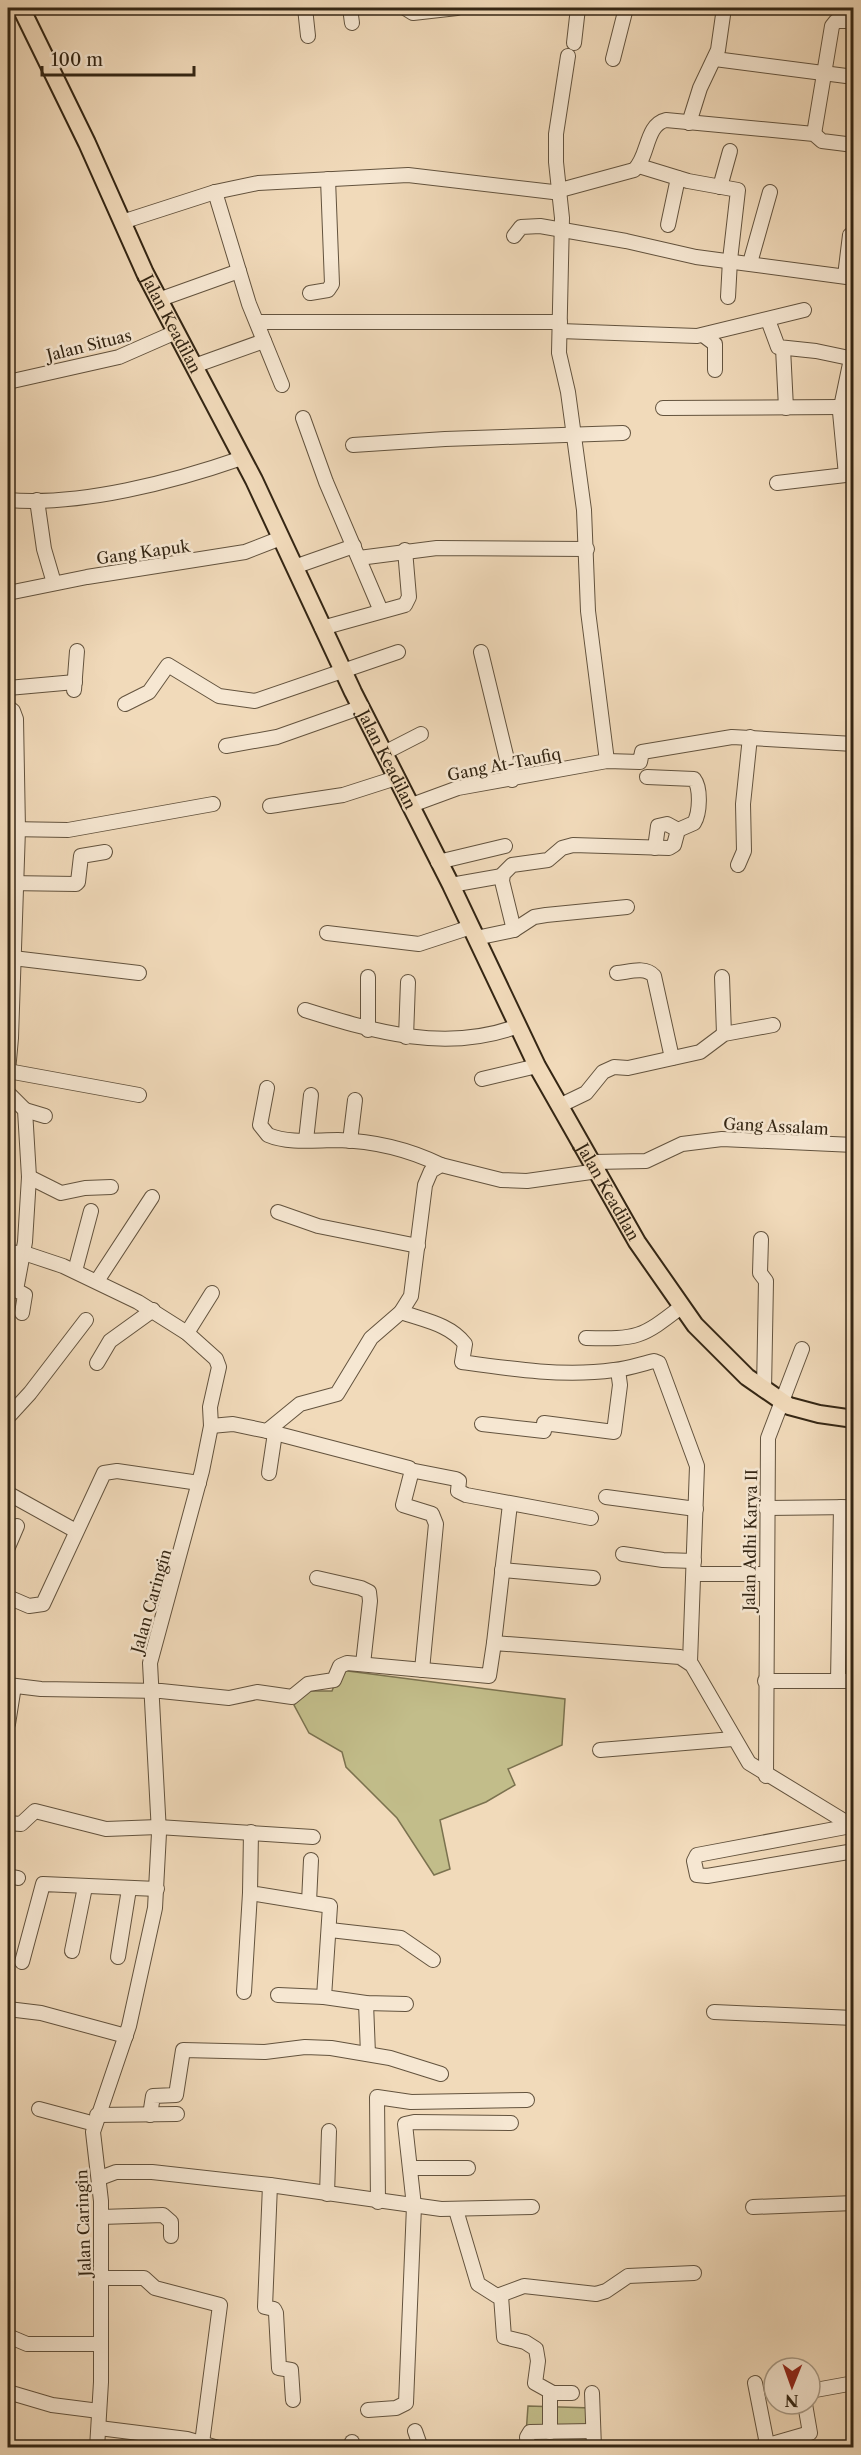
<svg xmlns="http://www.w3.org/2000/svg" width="861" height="2455" font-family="'Libre Caslon Text',serif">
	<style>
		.green { fill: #c2bd8a; stroke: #7b724f; stroke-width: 1.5 }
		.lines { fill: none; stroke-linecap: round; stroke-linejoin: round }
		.minor-casing { stroke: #63533e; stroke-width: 16 }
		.major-casing { stroke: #342614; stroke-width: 20 }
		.minor { stroke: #f6e7d2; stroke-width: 14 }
		.major { stroke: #f1daba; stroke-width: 16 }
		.labels { text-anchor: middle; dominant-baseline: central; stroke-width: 5; stroke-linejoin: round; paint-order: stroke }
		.street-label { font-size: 16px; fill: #342614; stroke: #f6e7d2 }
	</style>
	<rect width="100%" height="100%" fill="#f1daba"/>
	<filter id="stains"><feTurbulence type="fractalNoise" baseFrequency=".00333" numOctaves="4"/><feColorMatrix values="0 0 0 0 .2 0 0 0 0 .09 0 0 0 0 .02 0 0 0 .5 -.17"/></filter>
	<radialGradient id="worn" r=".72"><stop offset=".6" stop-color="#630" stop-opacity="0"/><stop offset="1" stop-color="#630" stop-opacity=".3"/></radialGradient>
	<g class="green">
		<polygon points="340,1670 565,1699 562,1745 508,1769 515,1785 486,1802 440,1820 450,1869 434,1875 397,1818 346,1767 342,1752 309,1733 294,1705 307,1691 332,1691"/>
		<polygon points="528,2406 592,2408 586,2447 525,2448"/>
	</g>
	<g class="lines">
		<defs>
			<g id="minor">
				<polyline points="305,8 308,36"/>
				<polyline points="350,8 352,23"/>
				<polyline points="405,8 413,13 457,8"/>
				<polyline points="574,43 578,8"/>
				<polyline points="568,56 556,134 556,162 562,218 559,353 568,392 584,510 588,611 607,761"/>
				<polyline points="613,59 626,8"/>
				<polyline points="715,59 854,77"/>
				<polyline points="689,123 700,88 718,50 724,8"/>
				<polyline points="814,134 832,26 836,21 854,21"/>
				<polyline points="639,166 688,181 738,190 730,260 728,297"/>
				<polyline points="720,187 730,151"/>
				<polyline points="215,192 249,304 282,385"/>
				<path d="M122,222l93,-30 43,-9 150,-8 145,17 81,-22c15,-13 11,-45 32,-50l148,14 8,7 32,4"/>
				<polyline points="668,225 678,178"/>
				<polyline points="514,236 521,227 540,226 626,241 696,257 854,278"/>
				<polyline points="750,263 770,192"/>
				<polyline points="845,276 850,235"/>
				<polyline points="310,293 328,290 332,284 328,179"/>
				<polyline points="158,300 239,271"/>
				<polyline points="768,320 778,347 816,351 854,359"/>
				<polyline points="257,322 560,322"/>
				<polyline points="560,331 697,336 804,310"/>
				<polyline points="703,335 715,344 715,370"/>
				<polyline points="783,348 786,408"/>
				<polyline points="194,366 264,341"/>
				<polyline points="8,382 119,357 176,332"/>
				<polyline points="663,408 840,407"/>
				<polyline points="303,418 326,482 381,611"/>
				<polyline points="353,445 445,439 623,433"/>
				<polyline points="846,475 840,412 851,359"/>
				<polyline points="777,483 854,474"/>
				<path d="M8,500c73,6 165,-18 234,-42"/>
				<polyline points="37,500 44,549 54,583"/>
				<polyline points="359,558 437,548 587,549"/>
				<polyline points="294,567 354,546"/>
				<polyline points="8,593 87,577 245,552 281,538"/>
				<polyline points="322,628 405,605 409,597 405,550"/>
				<polyline points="481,652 512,780"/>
				<polyline points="8,688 75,682"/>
				<polyline points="74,690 77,651"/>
				<polyline points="125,704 149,692 168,665 219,696 255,701 398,652"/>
				<polyline points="8,707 13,711 16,719 18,829 11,1038 8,1071"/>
				<polyline points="226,746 277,737 362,707"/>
				<polyline points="384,753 421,734"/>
				<polyline points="270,806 343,795 396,778"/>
				<polyline points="409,806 458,788 607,761 640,762 642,752 732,737 854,744"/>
				<polyline points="8,829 68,830 213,804"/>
				<polyline points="655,848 658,826 667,824 678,830"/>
				<polyline points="438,862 505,846"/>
				<polyline points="738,865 744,851 743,804 750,737"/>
				<polyline points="8,883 76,884 78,882 81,856 105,852"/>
				<polyline points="451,885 502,876"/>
				<path d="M514,930l-12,-49 1,-7 9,-9 36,-5 14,-12 11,-3 96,3 5,-3 4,-15 16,-7c6,-10 7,-35 0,-44l-47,-2"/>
				<polyline points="327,933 419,944 471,927"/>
				<polyline points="476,938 514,930 534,917 546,915 627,907"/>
				<polyline points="13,958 139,973"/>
				<path d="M617,973c12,-1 28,-7 37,3l18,82"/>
				<polyline points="722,977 724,1034"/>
				<path d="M305,1010c70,22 141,43 213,16"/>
				<polyline points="368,1030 368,977"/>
				<polyline points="406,1037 408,982"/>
				<polyline points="8,1071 139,1095"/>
				<polyline points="482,1079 537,1066"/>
				<path d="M267,1088l-7,37 8,10c21,9 47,5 70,5 36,1 70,9 103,25"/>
				<polyline points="8,1093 25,1110 29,1177 25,1242 16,1290 25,1295 22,1313"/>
				<polyline points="561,1105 586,1093 603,1072 614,1067 628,1068 700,1052 724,1034 773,1025"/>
				<polyline points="25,1110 45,1116"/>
				<polyline points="306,1140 311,1095"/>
				<polyline points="350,1141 355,1100"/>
				<polyline points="593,1162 646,1161 682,1144 722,1139 854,1145"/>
				<polyline points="29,1177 61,1193 85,1188 111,1187"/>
				<polyline points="278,1212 318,1226 418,1246"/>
				<polyline points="761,1239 760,1273 766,1281 764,1390"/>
				<polyline points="8,1252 27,1254 63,1266 138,1302 187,1333 216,1359 219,1367 210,1407 211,1426 202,1471 150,1663 159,1833 155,1908 129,2026 93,2132 101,2201 101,2382 97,2448"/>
				<polyline points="75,1271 91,1211"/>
				<polyline points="97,1281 152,1197"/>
				<path d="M401,1312c22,8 49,12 64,32l-3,18c49,7 102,15 152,8 14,-1 27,-6 40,-9l5,2 38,103 -7,196"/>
				<polyline points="187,1333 212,1293"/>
				<path d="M586,1338c52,1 55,0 95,-31"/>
				<polyline points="97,1363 110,1341 153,1310"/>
				<polyline points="8,1417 30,1393 86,1320"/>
				<polyline points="482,1424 544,1431 544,1423 614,1432 620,1385 618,1370"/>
				<polyline points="211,1426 233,1424 267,1431 300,1404 337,1394 371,1338 401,1312 411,1296 425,1185 431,1171 441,1165 501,1180 527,1181 598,1171"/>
				<polyline points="267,1431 409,1468 411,1474 403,1505 432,1514 436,1524 422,1670"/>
				<polyline points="410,1470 456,1479 459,1481 458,1491 466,1495 591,1518"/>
				<polyline points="269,1473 275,1433"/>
				<polyline points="11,1495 76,1531"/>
				<polyline points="606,1497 696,1509"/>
				<polyline points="766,1508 854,1507"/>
				<polyline points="8,1547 17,1526"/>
				<polyline points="623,1554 663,1560 694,1561"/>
				<polyline points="502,1570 593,1578"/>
				<polyline points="694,1574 766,1574"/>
				<polyline points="317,1578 361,1588 369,1592 370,1601 363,1664"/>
				<polyline points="8,1597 29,1606 43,1604 104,1473 117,1471 199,1483"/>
				<polyline points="494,1643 510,1504"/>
				<polyline points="765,1681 854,1681"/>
				<polyline points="838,1681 841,1507"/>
				<polyline points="8,1685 41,1689 161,1691 229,1698 257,1692 292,1697 308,1684 334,1680 340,1666 347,1663 489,1676 494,1643 680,1657 692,1665 749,1763 854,1827"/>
				<polyline points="8,1724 14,1686"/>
				<polyline points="600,1750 733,1739"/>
				<polyline points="766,1776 768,1438 802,1349"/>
				<polyline points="8,1823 21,1824 35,1811 106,1829 158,1827 313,1837"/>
				<polyline points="851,1826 697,1855 694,1861 697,1875 707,1876 854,1851"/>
				<polyline points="251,1832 250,1893 330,1906 324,1997 366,2003 406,2004"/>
				<polyline points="8,1876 18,1878"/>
				<polyline points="309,1902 311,1860"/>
				<polyline points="330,1930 401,1938 433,1960"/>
				<polyline points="72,1951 85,1887"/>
				<polyline points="118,1957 129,1889"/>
				<polyline points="22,1962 43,1884 157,1889"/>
				<polyline points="244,1992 250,1893"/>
				<polyline points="278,1995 324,1997"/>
				<polyline points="366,2003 368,2054"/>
				<polyline points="8,2009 41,2013 126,2036"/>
				<polyline points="714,2012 854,2018"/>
				<polyline points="39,2109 95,2124"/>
				<polyline points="97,2115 177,2114"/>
				<polyline points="150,2115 153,2096 176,2095 183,2050 265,2052 305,2047 331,2048 390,2058 441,2074"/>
				<polyline points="410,2168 468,2168"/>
				<polyline points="100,2178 116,2172 152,2172 270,2185 441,2209 532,2207"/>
				<polyline points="270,2185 265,2307 274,2309 276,2313 279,2368 291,2370 293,2400"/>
				<polyline points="327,2194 329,2131"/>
				<polyline points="378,2202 377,2097 411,2102 527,2100"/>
				<polyline points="753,2207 854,2203"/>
				<polyline points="456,2210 478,2284 497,2296 524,2286 596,2294 606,2291 628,2276 694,2273"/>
				<polyline points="101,2217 163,2215 171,2222 171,2236"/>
				<polyline points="101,2278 144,2278 155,2288 220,2305 202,2443"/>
				<polyline points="501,2296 504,2337 525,2342 536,2349 538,2361 535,2383 553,2393"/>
				<polyline points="8,2336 27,2344 101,2344"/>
				<polyline points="755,2383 767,2444"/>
				<polyline points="810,2391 854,2383"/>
				<polyline points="8,2392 52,2405 99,2411"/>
				<polyline points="592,2393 594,2448"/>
				<polyline points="368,2410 396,2408 406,2403 414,2206 405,2124 414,2122 511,2123"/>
				<polyline points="99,2428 187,2439 218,2448"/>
				<polyline points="415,2431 421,2448"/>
				<polyline points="550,2432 550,2396 553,2393 572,2393"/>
				<polyline points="352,2448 352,2442"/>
				<polyline points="528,2448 527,2437 530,2432 593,2431"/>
				<polyline points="758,2448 810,2433 805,2404"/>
			</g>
			<g id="major">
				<path id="s1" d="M21,8l66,135 58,130 109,207 99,212 98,193 86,181 100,176 58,83 52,52 42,29 30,8 35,5"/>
			</g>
		</defs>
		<use href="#minor" class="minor-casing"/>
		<use href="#major" class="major-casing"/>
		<use href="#minor" class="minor"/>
		<use href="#major" class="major"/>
	</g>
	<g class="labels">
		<g class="street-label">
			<text stroke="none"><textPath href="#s1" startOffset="350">Jalan Keadilan</textPath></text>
			<text transform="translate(89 345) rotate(-14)">Jalan Situas</text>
			<text transform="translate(143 552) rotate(-8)">Gang Kapuk</text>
			<text stroke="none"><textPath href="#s1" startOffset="836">Jalan Keadilan</textPath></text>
			<text transform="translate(504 764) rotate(-11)">Gang At-Taufiq</text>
			<text transform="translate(776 1126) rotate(3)">Gang Assalam</text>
			<text stroke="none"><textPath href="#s1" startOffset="1322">Jalan Keadilan</textPath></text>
			<text transform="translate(750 1540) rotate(-89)">Jalan Adhi Karya II</text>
			<text transform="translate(151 1601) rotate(-74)">Jalan Caringin</text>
			<text transform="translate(83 2223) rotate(-92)">Jalan Caringin</text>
		</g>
	</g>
	<rect width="861" height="2455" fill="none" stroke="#f1daba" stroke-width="30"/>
	<rect x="9" y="9" width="843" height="2437" fill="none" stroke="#342614" stroke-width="3"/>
	<rect x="15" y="15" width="831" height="2425" fill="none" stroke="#342614" stroke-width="1.5"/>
	<g transform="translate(792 2386) rotate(181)"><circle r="28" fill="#f6e7d2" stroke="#a89a86" stroke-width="1.5"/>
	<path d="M0-4.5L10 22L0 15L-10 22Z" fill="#8f2418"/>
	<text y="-9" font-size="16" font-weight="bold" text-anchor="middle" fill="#342614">N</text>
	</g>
	<path d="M42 66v9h152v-9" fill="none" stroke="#342614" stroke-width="3"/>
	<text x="51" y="66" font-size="18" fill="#342614" stroke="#f6e7d2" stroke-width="4.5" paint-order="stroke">100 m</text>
	<rect width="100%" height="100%" filter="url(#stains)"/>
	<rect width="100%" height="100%" fill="url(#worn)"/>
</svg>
